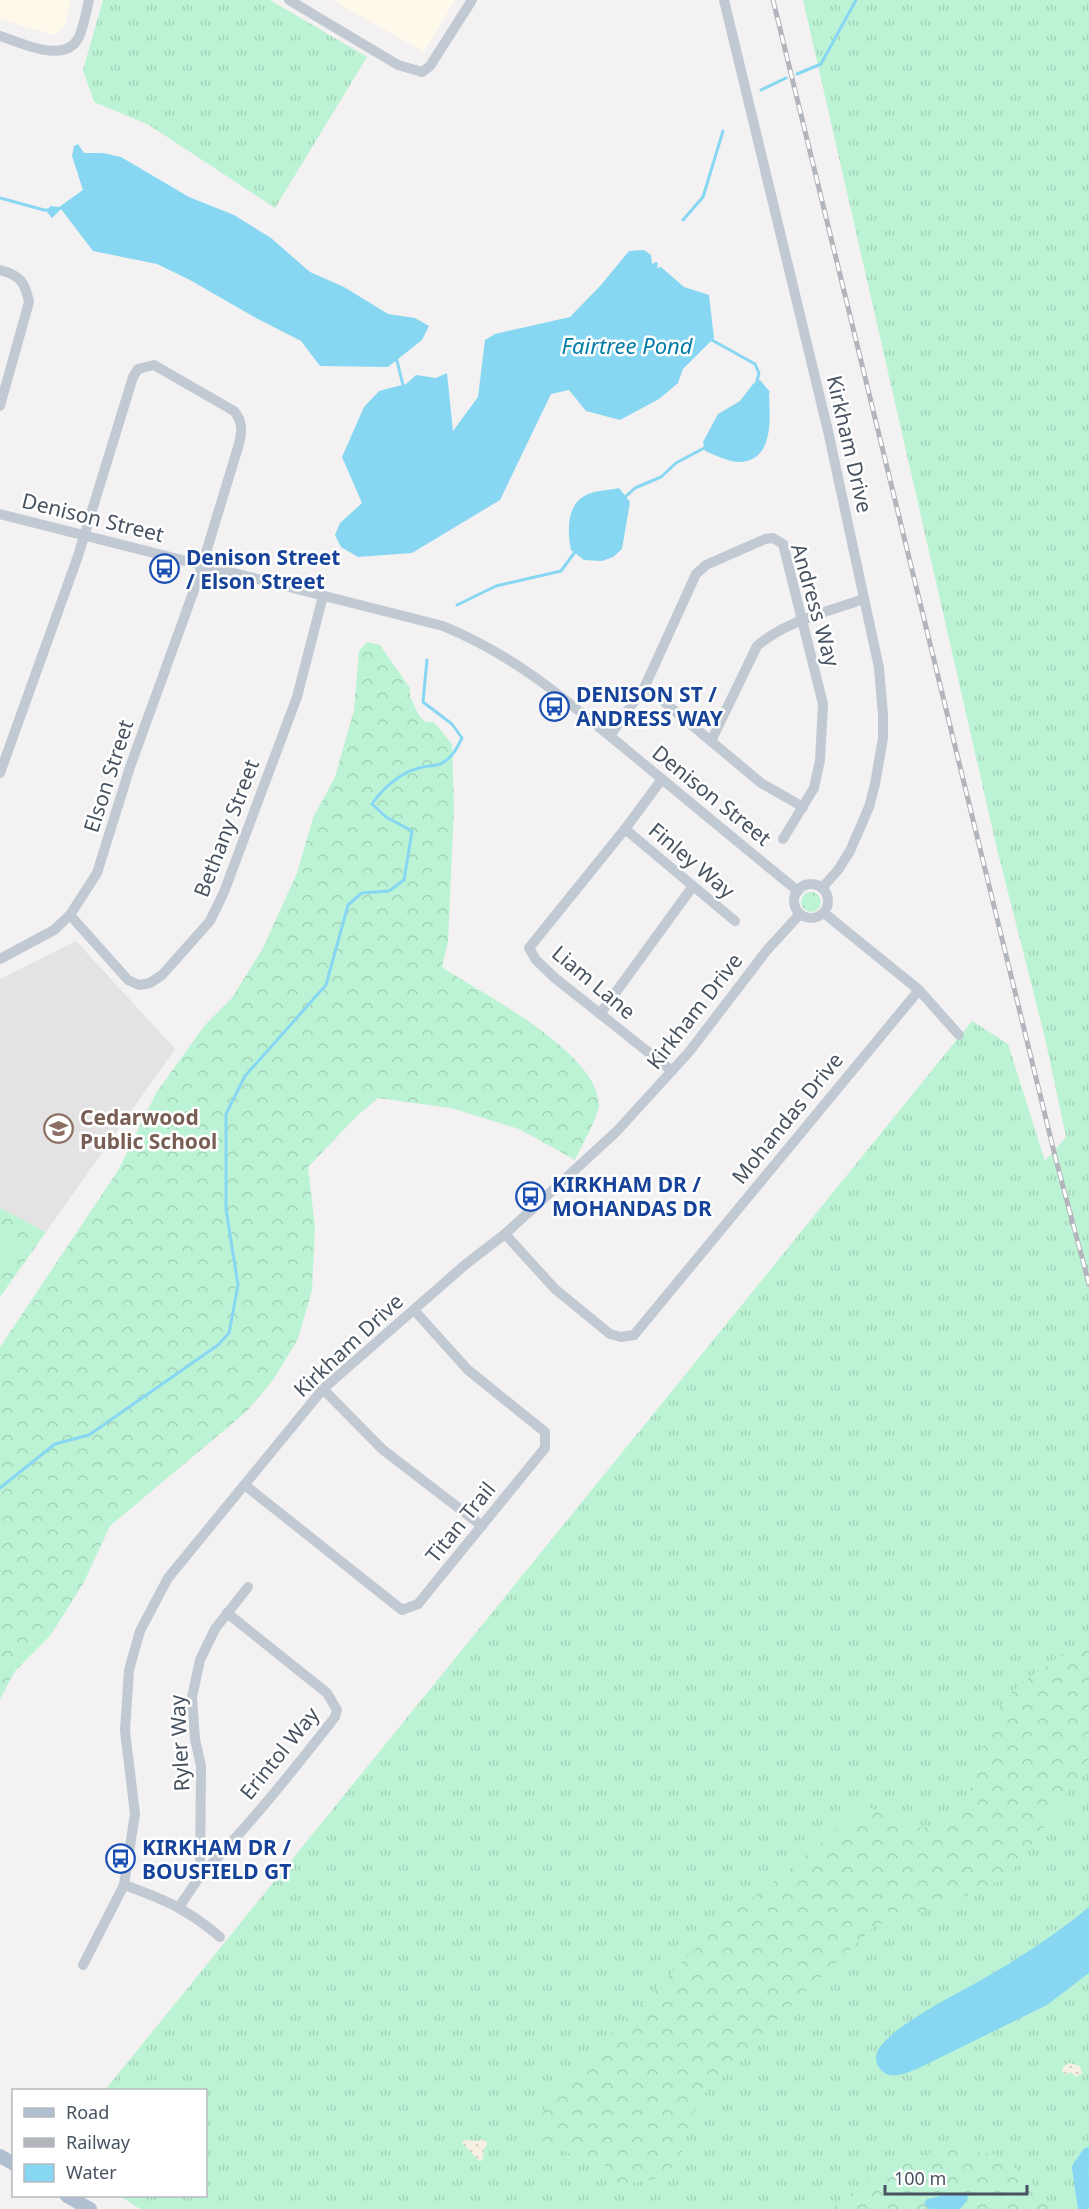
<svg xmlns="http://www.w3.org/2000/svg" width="1089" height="2209" font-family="'Noto Sans',sans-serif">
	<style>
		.commercial { fill: #fef9ea }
		.education { fill: #e4e2e3 }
		.grass { fill: url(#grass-tufts) }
		.forest { fill: url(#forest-crowns) }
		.sand { fill: url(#sand-dots) }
		.garden { fill: #bdf3d5 }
		.water { fill: #87d7f3 }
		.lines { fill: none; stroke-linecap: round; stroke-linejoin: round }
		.stream { stroke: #87d7f3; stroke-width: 3 }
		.river { stroke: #87d7f3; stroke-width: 16 }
		.minor { stroke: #c1cad3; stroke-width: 10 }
		.major { stroke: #afbed1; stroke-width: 14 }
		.rail-casing { stroke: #b2b5bc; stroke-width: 5 }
		.rail { stroke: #fff; stroke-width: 3; stroke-dasharray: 9; stroke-linecap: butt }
		.labels { text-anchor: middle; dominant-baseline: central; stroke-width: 5; stroke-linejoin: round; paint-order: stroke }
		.street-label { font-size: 21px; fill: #475360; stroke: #fff }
		.transit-label { font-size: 21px; font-weight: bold; fill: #164399; stroke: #fff; text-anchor: start }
		.education-label { font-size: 21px; font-weight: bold; fill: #785e54; stroke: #fff; text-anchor: start }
		.water-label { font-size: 22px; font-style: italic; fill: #037ca8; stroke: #fff }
	</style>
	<defs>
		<pattern id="grass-tufts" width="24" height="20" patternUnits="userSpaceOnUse" patternTransform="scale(1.5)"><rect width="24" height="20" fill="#bdf3d5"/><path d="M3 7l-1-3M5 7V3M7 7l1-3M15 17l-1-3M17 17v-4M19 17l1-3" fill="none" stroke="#a4d2b9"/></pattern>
		<pattern id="forest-crowns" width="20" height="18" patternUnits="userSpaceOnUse" patternTransform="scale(1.5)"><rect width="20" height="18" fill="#bdf3d5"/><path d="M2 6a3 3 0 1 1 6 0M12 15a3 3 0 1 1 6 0" fill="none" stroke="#a4d2b9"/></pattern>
		<pattern id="sand-dots" width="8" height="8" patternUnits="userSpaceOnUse" patternTransform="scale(1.5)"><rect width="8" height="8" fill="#f5f0e1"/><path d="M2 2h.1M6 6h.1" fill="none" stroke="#d3d0c4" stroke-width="1.8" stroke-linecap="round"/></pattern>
	</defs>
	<rect width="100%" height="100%" fill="#f3f1f1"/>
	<g class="commercial">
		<polygon points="0,0 71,0 65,25 58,33 53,35 0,19"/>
		<polygon points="332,0 455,0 424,52"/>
	</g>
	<polygon class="education" points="76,941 175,1049 46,1232 0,1208 0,979"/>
	<g class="grass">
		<polygon points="103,0 270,0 367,57 275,208 149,125 94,102 83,70"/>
		<polygon points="803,0 1089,0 1089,2209 140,2209 120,2196 206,2196 206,2090 105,2090 972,1021 1008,1044 1045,1161 1066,1137 1045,1038 997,849"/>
		<circle cx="811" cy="902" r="10"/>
	</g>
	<g class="forest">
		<path d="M367,642l13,3 30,43v9l10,20 6,5h8l18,22 2,64 -6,134 -6,25c42,28 156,85 157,138 0,11 -19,43 -24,55l-56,-31 -68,-21 -73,-10 -20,17 -50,52 7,60 -3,63 -14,49 -25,41 -27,32 -136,114 -27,58 -33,52 -35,35 -15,28v-352l119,-178 37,-76 49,-68 27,-27 31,-50 34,-75 16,-55 22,-41 19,-67 5,-59z"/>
		<polygon points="0,1208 46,1232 0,1297"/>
		<polygon points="1089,1635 1089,1769 1076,1780 1022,1859 1003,1880 937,1908 876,1925 773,2023 708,2088 694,2111 679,2162 660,2178 619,2185 602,2161 572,2155 537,2137 545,2107 563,2082 719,1925 867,1806 906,1828 942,1827 967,1799 994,1712 1019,1685"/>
		<polygon points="945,2147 996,2155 1025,2175 1046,2201 1056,2209 834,2209 836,2204 881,2171"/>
	</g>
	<g class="sand">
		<polygon points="1069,2063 1080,2066 1082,2073 1076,2077 1071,2072 1065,2075 1062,2071 1064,2066"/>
		<polygon points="483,2139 487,2142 487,2145 484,2148 483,2159 479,2161 462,2143 465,2140 478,2141"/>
	</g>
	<polygon class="garden" points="15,1233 26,1246 0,1269 0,1246"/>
	<g class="water">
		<polygon points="78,144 84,153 103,153 121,157 189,197 234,215 271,238 310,272 344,287 388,314 415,318 429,326 422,340 388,367 320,366 301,341 256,318 190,280 157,264 93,251 61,209 52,218 47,212 50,206 59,207 83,190 72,156 74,146"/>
		<polygon points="644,250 651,255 652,264 656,262 658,263 657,268 661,267 684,287 709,295 714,338 683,369 678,383 659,399 620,420 586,411 569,390 551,394 500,500 412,553 358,557 341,547 335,535 340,523 362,503 342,457 364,407 379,391 406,384 416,375 436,378 447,373 453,431 478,397 485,340 495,334 570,317 601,285 629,251"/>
		<path d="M760,380l10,12 -1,2c1,23 5,65 -27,68 -11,1 -27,-7 -37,-11l-2,-9 15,-28 22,-13 13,-17z"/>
		<path d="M619,488l11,14 -8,47 -9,8 -11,4 -18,-1 -13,-10c-4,-20 -5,-49 20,-57 9,-3 19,-3 28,-5z"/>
		<path d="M1089,1907v66l-42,32 -130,64c-11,4 -25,11 -35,2 -7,-6 -8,-17 -2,-24 19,-25 75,-52 103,-68 37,-21 73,-45 106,-72z"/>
		<polygon points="954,2193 963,2193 968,2195 967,2201 960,2209 929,2209 924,2203 927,2199"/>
	</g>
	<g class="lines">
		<g class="stream">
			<polyline points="797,74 821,64 856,0"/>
			<polyline points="761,90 786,78"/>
			<polyline points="0,198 44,210 49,210"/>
			<polyline points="683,220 703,197 723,131"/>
			<polyline points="710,339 755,364 759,373 756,385"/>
			<polyline points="396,357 404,389"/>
			<polyline points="624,498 635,488 661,477 676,463 706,447"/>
			<polyline points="457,605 496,586 561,571 575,552"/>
			<path d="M0,1488l55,-44 34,-9 129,-90 11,-12 9,-48 -12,-76v-95l19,-38 81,-91 22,-80 14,-12 27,-2 15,-11 8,-49 -26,-14 -14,-13c11,-16 28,-31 47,-36 7,-3 17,-1 23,-5 10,-5 15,-15 20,-25l-10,-14 -29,-22 4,-42"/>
		</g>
		<polyline class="river" points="1086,2209 1080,2168 1089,2155"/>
		<g class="minor">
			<polyline points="289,0 398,65 422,72 430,66 472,0"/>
			<polyline points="724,0 828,431 879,668 883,715 883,738 875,784 869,807 850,851 838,870 822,888"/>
			<path d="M0,36c22,7 65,29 79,1 5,-11 7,-25 10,-37"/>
			<path d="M0,270c20,5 25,12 29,32l-29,104"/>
			<path d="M0,514l443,112c75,31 124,75 185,125 57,47 113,94 170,140"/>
			<polyline points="645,686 761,783 803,807"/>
			<polyline points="610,736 645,686 696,574 706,565 765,539 773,538 783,544 823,704 820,760 814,788 783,839"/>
			<path d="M711,741l46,-95c29,-25 72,-35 107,-47"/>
			<path d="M0,773l78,-217 55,-179 5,-8 16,-4 80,46c9,11 8,20 5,33l-42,138 -67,185 -33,106 -27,42 -16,15 -54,29"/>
			<polyline points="662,779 625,829 529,948 536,960 555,978 672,1071"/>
			<polyline points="625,829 735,921"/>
			<circle cx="811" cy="901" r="17"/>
			<polyline points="824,913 919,990 959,1035"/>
			<polyline points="70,915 128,980 139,985 150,983 162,975 210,921 224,892 297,697 323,596"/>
			<polyline points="600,1014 693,886"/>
			<polyline points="505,1234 555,1289 610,1334 621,1337 634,1335 919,990"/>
			<polyline points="323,1389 382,1449 482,1526"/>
			<polyline points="246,1486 402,1610 418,1604 545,1448 545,1432 468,1370 414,1310"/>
			<path d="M200,1876c48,-49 92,-104 135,-159l2,-7 -10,-17 -100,-80"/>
			<path d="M124,1885c40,14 63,24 96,52"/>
			<polyline points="179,1907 200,1876 201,1766 195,1739 192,1697 200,1660 215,1629 248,1587"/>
			<polyline points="83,1965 124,1885 135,1814 125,1731 129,1670 140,1631 168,1578 323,1389 466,1264 505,1234 617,1131 689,1052 767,950 800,914"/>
		</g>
		<g class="major">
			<polyline points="0,2156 14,2164"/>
			<polyline points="67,2196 90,2209"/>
		</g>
		<defs>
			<polyline id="rail" points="773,0 1056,1160 1089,1284"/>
		</defs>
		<use href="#rail" class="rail-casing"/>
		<use href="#rail" class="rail"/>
	</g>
	<defs>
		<symbol id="bus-ring" viewBox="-11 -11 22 22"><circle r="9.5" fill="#fff" stroke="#1a4fb4" stroke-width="1.5"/><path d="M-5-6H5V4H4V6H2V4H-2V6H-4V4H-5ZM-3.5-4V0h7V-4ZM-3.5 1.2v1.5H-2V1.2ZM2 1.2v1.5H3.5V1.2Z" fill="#1a4fb4"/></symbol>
		<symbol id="school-ring" viewBox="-11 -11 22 22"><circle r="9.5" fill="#fff" stroke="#8d6e63" stroke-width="1.5"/><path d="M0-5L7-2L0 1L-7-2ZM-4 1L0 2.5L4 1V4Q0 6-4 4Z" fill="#8d6e63"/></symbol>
	</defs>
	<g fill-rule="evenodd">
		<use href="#bus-ring" x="148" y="552" width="33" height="33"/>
		<use href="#bus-ring" x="538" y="690" width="33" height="33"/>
		<use href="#school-ring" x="42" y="1112" width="33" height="33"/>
		<use href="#bus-ring" x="514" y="1180" width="33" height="33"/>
		<use href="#bus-ring" x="104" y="1842" width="33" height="33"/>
	</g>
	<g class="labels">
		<g class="street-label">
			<text transform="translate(850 444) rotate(77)">Kirkham Drive</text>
			<text transform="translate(93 517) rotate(14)">Denison Street</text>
			<text transform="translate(816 605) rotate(74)">Andress Way</text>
			<text transform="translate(108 776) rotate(-72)">Elson Street</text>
			<text transform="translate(712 795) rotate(39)">Denison Street</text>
			<text transform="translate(226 828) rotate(-69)">Bethany Street</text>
			<text transform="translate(692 860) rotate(40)">Finley Way</text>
			<text transform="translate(594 982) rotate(40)">Liam Lane</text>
			<text transform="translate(694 1011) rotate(-52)">Kirkham Drive</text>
			<text transform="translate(787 1118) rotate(-51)">Mohandas Drive</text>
			<text transform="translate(348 1345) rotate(-43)">Kirkham Drive</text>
			<text transform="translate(460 1522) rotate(-51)">Titan Trail</text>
			<text transform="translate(179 1743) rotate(-93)">Ryler Way</text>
			<text transform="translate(279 1753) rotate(-51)">Erintol Way</text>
		</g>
		<g class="transit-label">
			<text x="186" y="557">Denison Street<tspan x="186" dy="24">/ Elson Street</tspan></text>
			<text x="576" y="694">DENISON ST /<tspan x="576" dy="24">ANDRESS WAY</tspan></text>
			<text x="552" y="1184">KIRKHAM DR /<tspan x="552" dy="24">MOHANDAS DR</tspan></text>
			<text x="142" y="1847">KIRKHAM DR /<tspan x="142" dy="24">BOUSFIELD GT</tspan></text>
		</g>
		<g class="education-label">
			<text x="80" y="1117">Cedarwood<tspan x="80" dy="24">Public School</tspan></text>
		</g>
		<g class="water-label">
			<text x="627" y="345">Fairtree Pond</text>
		</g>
	</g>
	<rect x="12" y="2089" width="195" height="108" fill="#ffffff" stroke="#b5babf" stroke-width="1.5"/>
	<rect x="24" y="2108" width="30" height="9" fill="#afbed1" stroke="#b5babf" stroke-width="1.5"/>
	<text x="66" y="2119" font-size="18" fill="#475360">Road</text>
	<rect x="24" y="2138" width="30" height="9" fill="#b2b5bc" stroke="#b5babf" stroke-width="1.5"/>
	<text x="66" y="2149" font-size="18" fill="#475360">Railway</text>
	<rect x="24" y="2164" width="30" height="18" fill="#87d7f3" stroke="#b5babf" stroke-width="1.5"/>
	<text x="66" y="2179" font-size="18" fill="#475360">Water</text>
	<path d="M885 2185v9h142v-9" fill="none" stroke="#475360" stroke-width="3"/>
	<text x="894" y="2185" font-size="18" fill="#475360" stroke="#ffffff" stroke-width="4.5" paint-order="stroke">100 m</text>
</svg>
